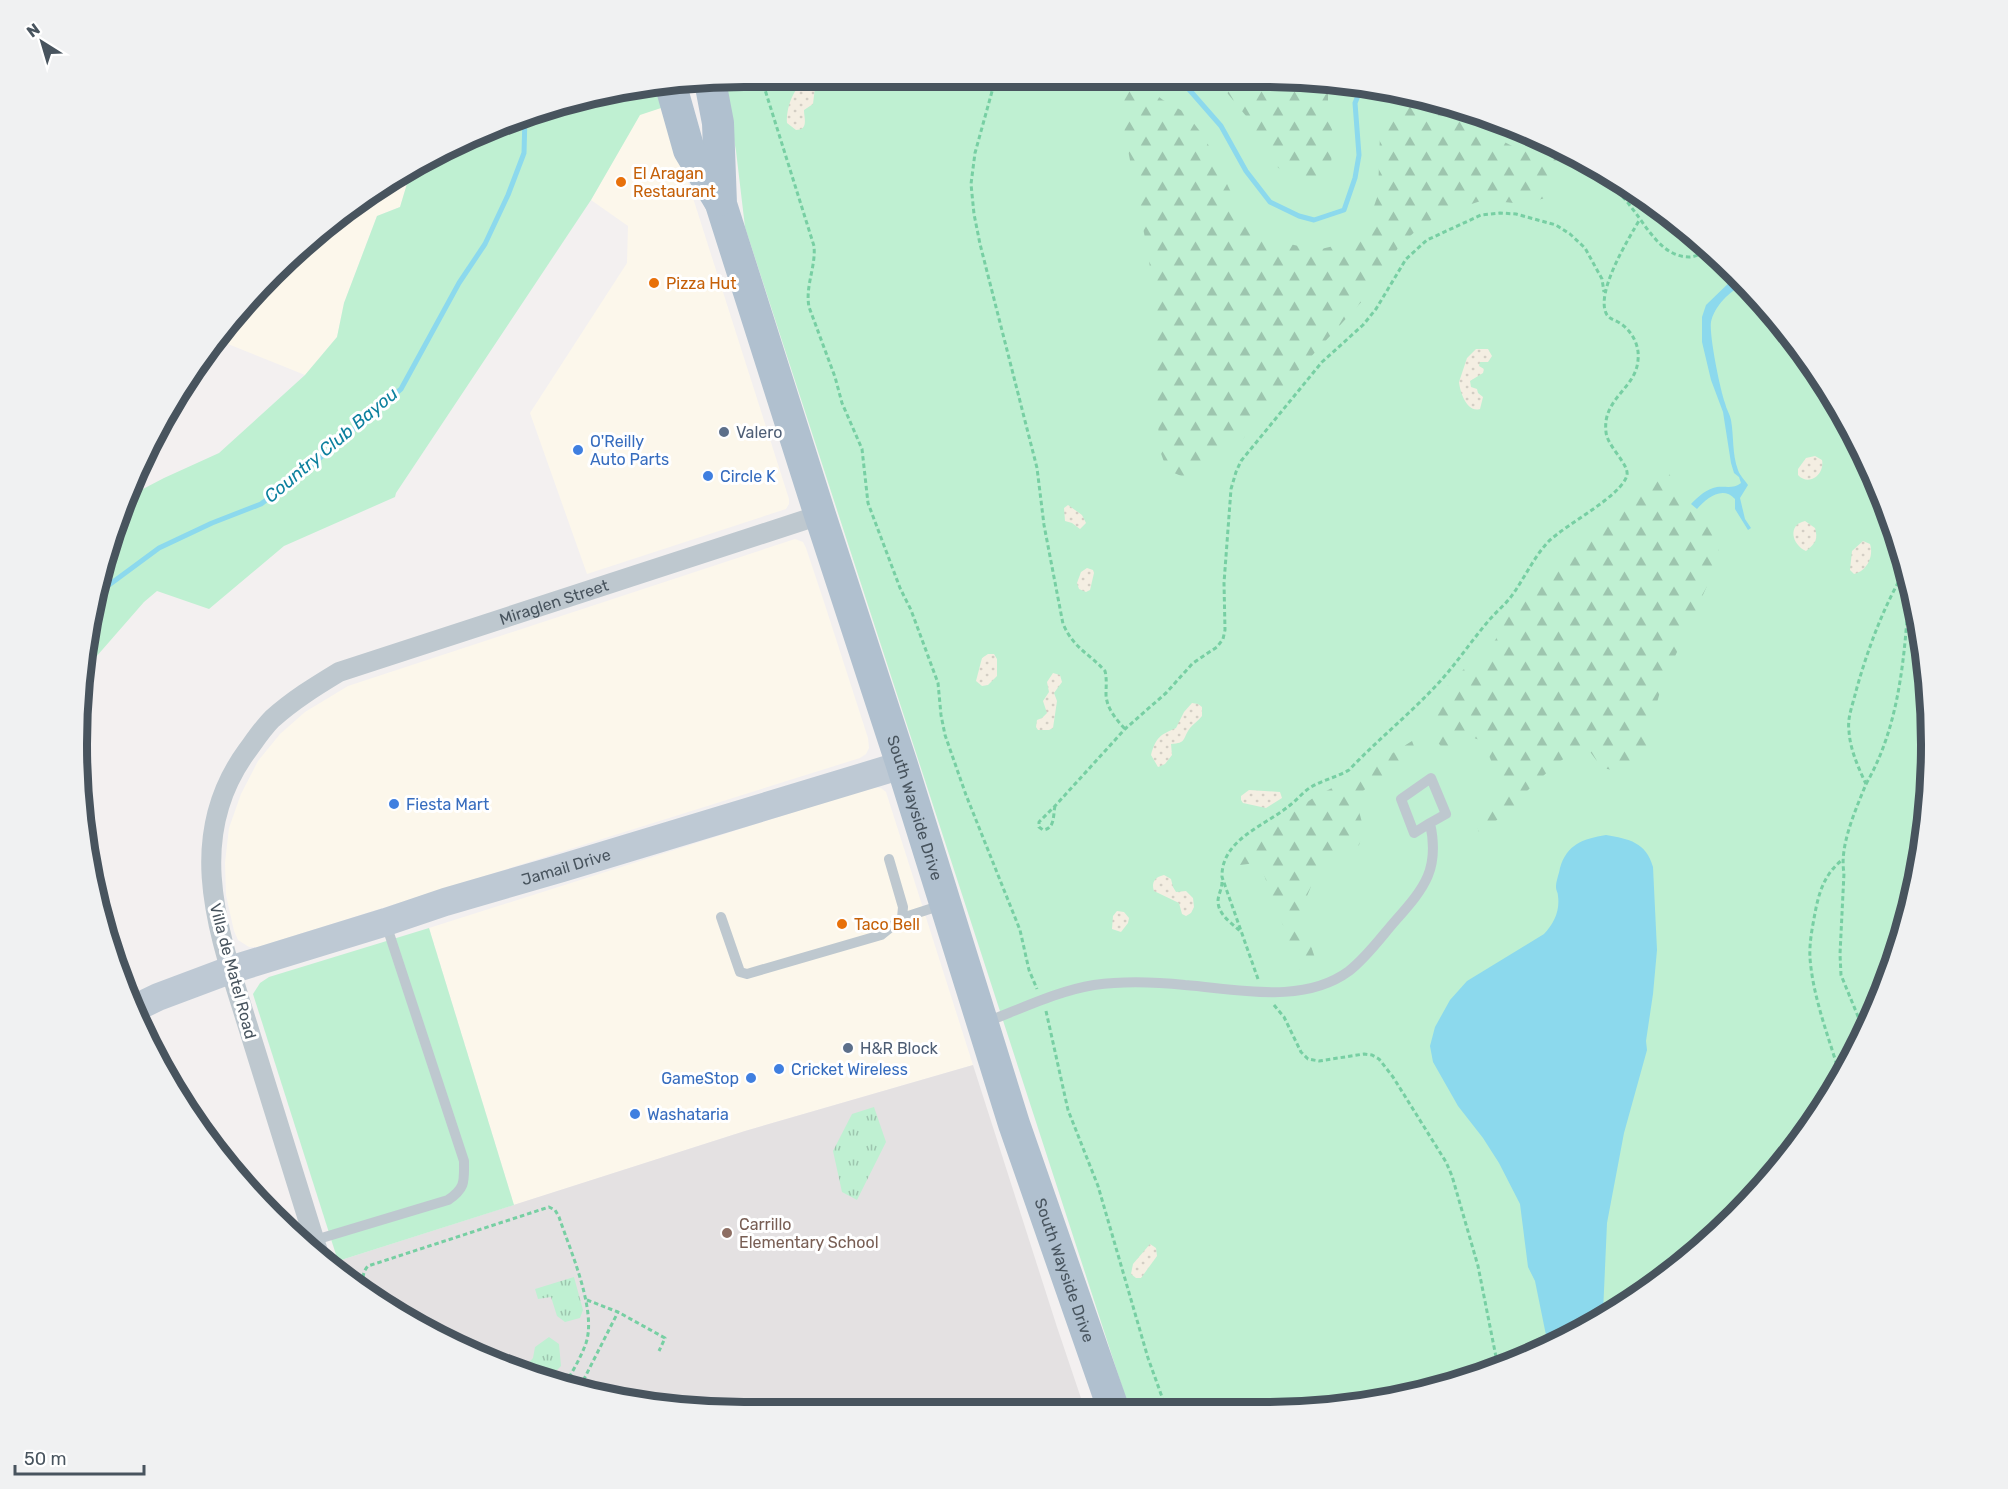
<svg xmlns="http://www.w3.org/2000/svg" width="2008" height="1489" font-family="Rubik,sans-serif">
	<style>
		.commercial { fill: #fcf7eb }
		.education { fill: #e4e1e2 }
		.green { fill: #bff0d2 }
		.forest { fill: url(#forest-firs) }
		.sand { fill: url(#sand-dots) }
		.park { fill: url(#park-tufts) }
		.water { fill: #8cd9ed }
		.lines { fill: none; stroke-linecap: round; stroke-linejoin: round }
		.stream { stroke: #8cd9ed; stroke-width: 5 }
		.path { stroke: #77cfa3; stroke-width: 3; stroke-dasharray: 4.5 3; stroke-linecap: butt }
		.lane { stroke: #bec8cf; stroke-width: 10 }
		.street { stroke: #bec8cf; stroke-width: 20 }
		.secondary { stroke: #bec9d4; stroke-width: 28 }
		.primary { stroke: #b0c0cf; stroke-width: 32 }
		.food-dot { fill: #e8710a; stroke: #fff; stroke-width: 2 }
		.service-dot { fill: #5c6f8a; stroke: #fff; stroke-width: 2 }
		.shop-dot { fill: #3f7fe0; stroke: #fff; stroke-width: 2 }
		.education-dot { fill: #8d6e63; stroke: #fff; stroke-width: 2 }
		.labels { text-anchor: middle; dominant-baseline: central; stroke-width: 6; stroke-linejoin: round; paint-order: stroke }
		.food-label { font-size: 16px; fill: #c56008; stroke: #fff; text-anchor: start }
		.service-label { font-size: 16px; fill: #4e5e75; stroke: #fff; text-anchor: start }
		.shop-label { font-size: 16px; fill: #366cbe; stroke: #fff; text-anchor: start }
		.street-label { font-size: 16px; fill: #48545e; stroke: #fff }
		.education-label { font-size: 16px; fill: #785e54; stroke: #fff; text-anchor: start }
		.water-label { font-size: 18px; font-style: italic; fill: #0c809e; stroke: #fff }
		.rim { fill: none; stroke: #48545e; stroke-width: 8 }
	</style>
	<defs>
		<pattern id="forest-firs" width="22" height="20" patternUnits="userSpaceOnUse" patternTransform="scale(1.5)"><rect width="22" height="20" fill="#bff0d2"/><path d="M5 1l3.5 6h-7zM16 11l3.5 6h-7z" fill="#9dc5ae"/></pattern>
		<pattern id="sand-dots" width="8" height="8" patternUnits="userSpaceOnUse" patternTransform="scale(1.5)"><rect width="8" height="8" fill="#f4eee2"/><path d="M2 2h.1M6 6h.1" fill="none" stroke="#d3cec4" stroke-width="1.8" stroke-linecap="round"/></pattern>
		<pattern id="park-tufts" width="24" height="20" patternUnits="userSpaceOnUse" patternTransform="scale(1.5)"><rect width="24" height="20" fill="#bff0d2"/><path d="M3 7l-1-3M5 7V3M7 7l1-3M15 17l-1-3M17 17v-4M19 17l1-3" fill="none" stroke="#9dc5ae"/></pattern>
	</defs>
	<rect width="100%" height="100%" fill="#f3f0f0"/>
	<g class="commercial">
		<polygon points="664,107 789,499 789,504 786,509 587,574 530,413 627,263 628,226 591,200 640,114"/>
		<polygon points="412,167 400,207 377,216 344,303 337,337 305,375 218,340 242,304 374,189"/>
		<polygon points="795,539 803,542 806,548 824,602 868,738 869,748 866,754 860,758 258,947 249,947 238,940 234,931 226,895 225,863 229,828 241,794 258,761 280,734 305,712 348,686"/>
		<polygon points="873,787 881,788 886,792 973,1065 745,1131 514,1205 429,928"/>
	</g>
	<polygon class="education" points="973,1065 1057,1327 1083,1404 1069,1409 700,1411 530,1377 411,1323 342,1274 338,1261 745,1131"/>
	<g class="green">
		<polygon points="745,77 1307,78 1436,99 1519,127 1634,189 1704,243 1793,338 1862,449 1909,571 1930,700 1926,831 1896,959 1842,1078 1766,1185 1670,1274 1519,1362 1351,1407 1129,1408 745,227 736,151 723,79"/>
		<polygon points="658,88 664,107 640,115 591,200 396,493 395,497 284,546 209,609 157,591 144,602 82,673 82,657 99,571 124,506 141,490 164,478 219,453 305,375 337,337 344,303 377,216 400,207 412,167 449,145 571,99"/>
		<polygon points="429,928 514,1205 338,1261 253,994 260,983 269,977"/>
	</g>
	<g class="forest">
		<polygon points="1114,77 1140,77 1143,85 1163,100 1186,113 1205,138 1239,209 1257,230 1285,243 1317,250 1346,243 1366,228 1378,195 1380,133 1385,114 1400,105 1421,99 1436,99 1460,107 1474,116 1489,134 1514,147 1544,145 1557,156 1555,179 1545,198 1524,204 1484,200 1440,214 1418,229 1400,245 1365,298 1273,398 1243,439 1205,470 1186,478 1167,470 1159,448 1154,312 1149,259"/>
		<polygon points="1215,78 1307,78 1328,81 1328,110 1334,140 1330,170 1312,187 1292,179 1270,161 1246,116"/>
		<polygon points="1658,471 1669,474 1694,511 1711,529 1719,547 1717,564 1662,685 1654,713 1648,753 1638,768 1623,772 1602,768 1591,753 1572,753 1555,765 1527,791 1512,810 1479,832 1474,818 1499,802 1504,792 1483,741 1474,738 1445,752 1437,741 1425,713 1429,705 1465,668 1484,655 1496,639 1500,626 1519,603 1544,577 1598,531 1621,509 1640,485"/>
		<polygon points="1412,741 1417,754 1364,790 1356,800 1364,830 1359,845 1323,866 1312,884 1305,901 1302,919 1320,973 1303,978 1261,867 1256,863 1240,865 1236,859 1240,850 1313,798 1364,771"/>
	</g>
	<g class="sand">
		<path d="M807,81l8,6 -2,17 -9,6c0,8 5,20 -8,20l-9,-7c-1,-14 6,-37 20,-42z"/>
		<path d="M1476,349h12l4,7 -4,6h-8l-1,4 5,3 -1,4 -13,8 1,6 6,2 1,4 5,4 -3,12c-13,4 -20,-17 -21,-27l8,-24z"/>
		<path d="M1815,456l7,4c3,14 -13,27 -24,15v-6l8,-11z"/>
		<polygon points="1068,505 1082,515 1086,523 1080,529 1072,523 1065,521 1064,508"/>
		<path d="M1805,521l10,7c3,11 1,15 -9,23 -14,-6 -19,-26 -1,-30z"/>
		<path d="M1863,541l7,3c4,12 -3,27 -16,30l-4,-4 2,-19z"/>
		<polygon points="1087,568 1093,570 1094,573 1090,590 1086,592 1079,589 1077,583 1081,572"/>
		<polygon points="988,654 994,654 997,659 997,676 988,685 982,686 976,681 982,658"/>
		<polygon points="1053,673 1060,675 1062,682 1054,693 1057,701 1053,728 1049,730 1038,730 1036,727 1037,720 1042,718 1047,713 1043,701 1049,692 1047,682"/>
		<path d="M1192,703l6,1 4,3v9c-4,5 -9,8 -12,12 -8,11 -3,15 -19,16l1,11 -7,9 -7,3 -7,-12c5,-18 9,-20 25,-27l8,-16z"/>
		<polygon points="1249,790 1280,792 1282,798 1266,808 1243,803 1241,800 1241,796"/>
		<path d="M1164,875l7,4 2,8 3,5 10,-1 7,7 1,9 -3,6 -5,3 -4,-2 -3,-11 -25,-12c-3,-9 1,-14 10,-16z"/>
		<polygon points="1117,911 1124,912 1129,918 1128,923 1121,932 1112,929 1113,916"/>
		<polygon points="1150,1244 1156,1248 1157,1256 1141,1278 1136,1278 1131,1274 1133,1264"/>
	</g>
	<g class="park">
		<polygon points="874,1107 886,1142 857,1200 842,1192 833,1151 852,1114"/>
		<polygon points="574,1277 583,1310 580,1318 565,1322 557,1316 551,1297 538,1299 535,1289"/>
		<path d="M549,1337l10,7 2,22c-11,12 -25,18 -38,6l1,-4 9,-10 2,-11z"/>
	</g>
	<g class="water">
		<path d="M1736,276l8,9c-14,5 -30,22 -33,37 -2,13 9,67 14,81 1,6 5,11 6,17 3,17 1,34 7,50 2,6 7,10 10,15l-8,13 5,21 6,9 -3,2 -13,-21v-10c-13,-14 -29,0 -38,10l-6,-5c8,-8 15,-15 26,-17 9,-1 17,2 24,-4l-2,-6 -5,-4 -3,-10 -8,-51 -12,-32 -9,-38v-25l4,-12z"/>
		<path d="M1606,835c23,4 40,7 47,32l4,83 -4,44 -7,47 1,9 -23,83 -17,90 -4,90 -55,32 -13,-64 -7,-14 -8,-63 -21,-41 -16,-25 -25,-32 -25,-44 -3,-16 5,-19 15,-27 17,-19 77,-47c10,-11 16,-23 14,-38 0,-4 -2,-5 -2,-9 0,-6 3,-13 4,-19 7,-24 23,-29 46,-33z"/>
	</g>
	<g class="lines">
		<g class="stream">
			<polyline points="1179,78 1221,126 1246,171 1270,202 1299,216 1314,220 1344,210 1355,178 1359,155 1355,103 1360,91 1366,88"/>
			<polyline points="1499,120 1519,136 1530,133"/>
			<polyline points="94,596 159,548 212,523 261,504 314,463 401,389 459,283 485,244 508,195 524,153 525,117"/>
		</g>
		<g class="path">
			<path d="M761,77l53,169c2,21 -9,40 -5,61l26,70 7,26 20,46 6,54 32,85 11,22 27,73 3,32 4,20 21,60 54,135 9,40 8,19"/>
			<path d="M996,77l-21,76 -4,31 3,30 6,30 57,224 7,57 19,99c12,26 25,28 42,47 2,8 1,16 1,24 1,14 10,24 19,34"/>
			<path d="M1597,169c11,13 24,24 34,38 15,18 30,50 58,50 7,0 15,-5 22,-7"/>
			<path d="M1866,784c36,-62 39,-137 44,-206"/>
			<path d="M1055,806c-2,9 0,23 -12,24l-4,-3v-5l16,-16 70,-77 41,-36 27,-30 24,-16 6,-8 2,-9 -1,-47 7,-94 5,-17 5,-11 81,-99 41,-37 13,-16 30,-50 21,-19 54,-25 19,-2 16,1 40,11 14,9 15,14 17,31 2,13"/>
			<path d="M1222,882c0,7 -4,13 -4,19 0,14 14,22 23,31"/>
			<path d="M1258,979l-36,-102c-1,-37 42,-51 67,-71 8,-6 14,-14 22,-19 12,-7 26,-10 38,-17 32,-34 70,-63 100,-99 14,-17 27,-36 42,-53 7,-8 16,-15 22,-24 12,-17 21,-37 35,-52 18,-18 74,-46 79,-67 2,-11 -20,-29 -21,-43 -4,-34 30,-43 32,-72 2,-15 -7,-31 -20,-38 -4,-2 -8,-3 -11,-7 -13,-21 22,-77 33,-96"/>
			<polyline points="1274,1005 1284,1017 1301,1052 1308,1059 1319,1061 1364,1054 1372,1055 1379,1059 1393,1077 1446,1162 1452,1176 1478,1266 1498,1367"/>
			<polyline points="1046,1011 1068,1110 1098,1186 1148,1358 1166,1408"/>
			<path d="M1864,1031l-23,-56 -1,-21 4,-81c-5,-27 12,-64 22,-89 -8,-17 -16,-35 -17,-53 -2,-13 4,-27 7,-40 12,-43 28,-86 51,-124"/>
			<path d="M1841,1079c-11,-39 -28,-80 -31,-121 -1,-16 3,-34 6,-50 4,-19 10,-35 26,-48"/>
			<path d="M367,1292c-3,-10 -7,-17 1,-26l181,-59 6,3 4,7c11,33 38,93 27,126 -5,14 -13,28 -21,41"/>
			<polyline points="587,1300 618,1312 665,1338 659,1351"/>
			<polyline points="580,1387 618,1312"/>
		</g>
		<g class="lane">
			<polyline points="721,917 740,972 747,974 881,935 902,918 903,907 889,859"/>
			<polyline points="902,918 942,905"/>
			<path d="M986,1022c35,-13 71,-31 108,-37 29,-4 61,-3 91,0 52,4 118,20 164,-14 18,-14 32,-34 47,-51 29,-33 44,-51 34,-97l16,-9 -15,-36 -30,21 13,34 16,-10"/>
			<path d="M315,1240l133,-40c18,-12 16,-19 16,-39l-78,-237"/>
		</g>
		<path class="street" id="s1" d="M320,1258c-23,-75 -47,-150 -70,-225 -29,-95 -69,-192 -3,-282 8,-11 16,-23 25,-32 21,-19 44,-33 67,-47l481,-157"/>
		<path class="secondary" id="s2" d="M133,1009l25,-12 72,-27 156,-48 59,-20 117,-34 340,-103"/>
		<g class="primary">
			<path id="s3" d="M710,81l8,42 3,81 99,311 82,250 112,359 99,284"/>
			<polyline points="671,86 689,150 719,200"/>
		</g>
	</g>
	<g class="food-dot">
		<circle cx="621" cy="182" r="6"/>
		<circle cx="654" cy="283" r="6"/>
		<circle cx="842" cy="924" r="6"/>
	</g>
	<g class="service-dot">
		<circle cx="724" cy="432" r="6"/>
		<circle cx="848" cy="1048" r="6"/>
	</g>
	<g class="shop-dot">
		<circle cx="578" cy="450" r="6"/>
		<circle cx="708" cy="476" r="6"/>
		<circle cx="394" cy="804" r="6"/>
		<circle cx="779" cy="1069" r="6"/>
		<circle cx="751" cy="1078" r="6"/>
		<circle cx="635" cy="1114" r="6"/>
	</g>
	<circle class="education-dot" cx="727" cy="1233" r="6"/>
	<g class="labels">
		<g class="food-label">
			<text x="633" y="173">El Aragan<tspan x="633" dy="18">Restaurant</tspan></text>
			<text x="666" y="283">Pizza Hut</text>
			<text x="854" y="924">Taco Bell</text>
		</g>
		<g class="service-label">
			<text x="736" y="432">Valero</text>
			<text x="860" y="1048">H&amp;R Block</text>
		</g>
		<g class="shop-label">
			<text x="590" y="441">O'Reilly<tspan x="590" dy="18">Auto Parts</tspan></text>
			<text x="720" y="476">Circle K</text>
			<text x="406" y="804">Fiesta Mart</text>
			<text x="791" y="1069">Cricket Wireless</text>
			<text x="739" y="1078" text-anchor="end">GameStop</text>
			<text x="647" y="1114">Washataria</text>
		</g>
		<g class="street-label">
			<text stroke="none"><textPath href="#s1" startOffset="879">Miraglen Street</textPath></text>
			<text stroke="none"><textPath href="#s3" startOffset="758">South Wayside Drive</textPath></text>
			<text stroke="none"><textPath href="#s2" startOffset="456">Jamail Drive</textPath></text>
			<text transform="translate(233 971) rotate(75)">Villa de Matel Road</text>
			<text stroke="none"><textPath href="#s3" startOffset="1244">South Wayside Drive</textPath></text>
		</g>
		<g class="education-label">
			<text x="739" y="1224">Carrillo<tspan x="739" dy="18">Elementary School</tspan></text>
		</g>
		<g class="water-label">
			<text transform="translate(331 445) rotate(-40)">Country Club Bayou</text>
		</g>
	</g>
	<path d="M0 0H2008V1489H0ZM744 87H1264A657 657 0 0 1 1921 744V745A657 657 0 0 1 1264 1402H744A657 657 0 0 1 87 745V744A657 657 0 0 1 744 87Z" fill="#f0f1f2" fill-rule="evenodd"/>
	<path class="rim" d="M744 87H1264A657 657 0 0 1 1921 744V745A657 657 0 0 1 1264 1402H744A657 657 0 0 1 87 745V744A657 657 0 0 1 744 87Z"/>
	<g transform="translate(42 42) rotate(323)" stroke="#ffffff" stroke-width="4.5" paint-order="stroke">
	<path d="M0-4.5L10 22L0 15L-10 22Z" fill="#48545e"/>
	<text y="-9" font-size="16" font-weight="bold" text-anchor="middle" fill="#48545e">N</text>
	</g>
	<path d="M15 1465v9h129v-9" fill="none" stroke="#48545e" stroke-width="3"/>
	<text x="24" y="1465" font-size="18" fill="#48545e" stroke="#ffffff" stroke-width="4.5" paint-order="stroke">50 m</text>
</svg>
